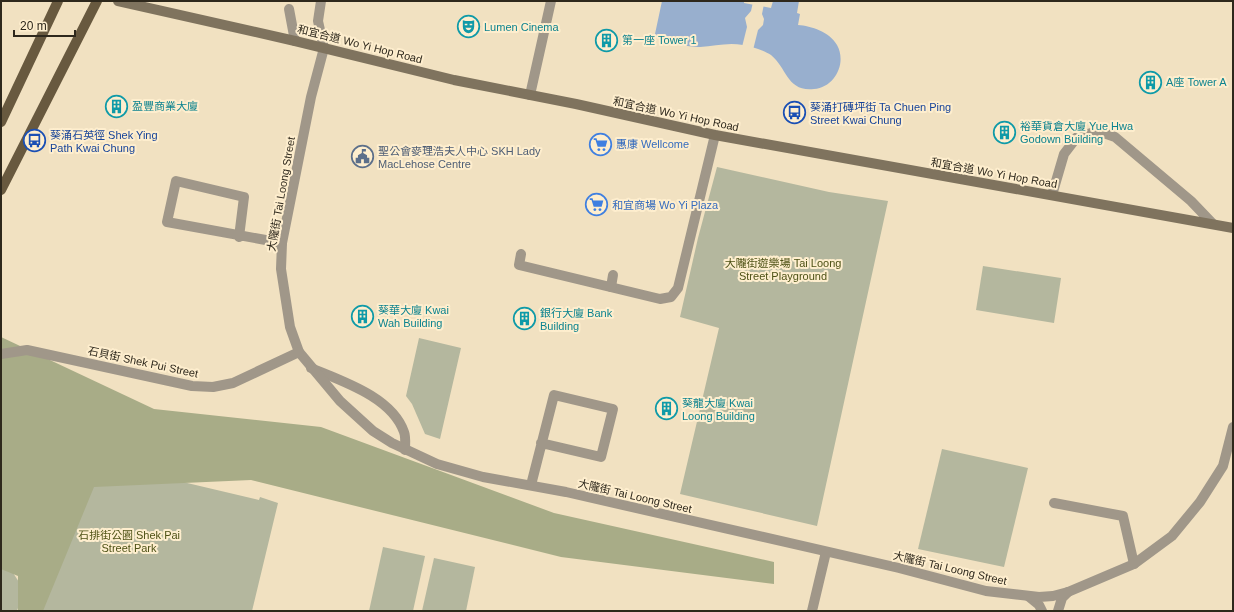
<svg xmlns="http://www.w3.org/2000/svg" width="1234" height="612" font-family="Helvetica,'Noto Sans TC',sans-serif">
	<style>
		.green { fill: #b4b79e }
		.forest { fill: #a8ac87 }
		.water { fill: #98afce }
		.pier { fill: #f1e1c1 }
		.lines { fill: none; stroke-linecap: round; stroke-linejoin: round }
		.service { stroke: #a09789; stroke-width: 10 }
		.pedestrian { stroke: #a09789; stroke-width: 10 }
		.minor { stroke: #a09789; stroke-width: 10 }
		.secondary { stroke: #7f735e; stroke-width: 10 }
		.primary { stroke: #68593f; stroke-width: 10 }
		.labels { text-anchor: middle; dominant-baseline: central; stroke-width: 4; stroke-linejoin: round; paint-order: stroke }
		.culture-label { font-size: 11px; fill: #0d838f; stroke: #feeece; text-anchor: start }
		.street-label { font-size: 11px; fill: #2e281c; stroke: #feeece }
		.transit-label { font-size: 11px; fill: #164399; stroke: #feeece; text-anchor: start }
		.shop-label { font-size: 11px; fill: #366cbe; stroke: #feeece; text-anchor: start }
		.service-label { font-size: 11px; fill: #4e5e75; stroke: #feeece; text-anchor: start }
		.park-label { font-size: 11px; fill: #4e5216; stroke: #feeece }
	</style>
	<rect width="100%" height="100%" fill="#f1e1c1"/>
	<g class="green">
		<polygon points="717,167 829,192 888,201 817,526 680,494 719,328 680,317 698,238"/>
		<polygon points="983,266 1061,278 1054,323 976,310"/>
		<polygon points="419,338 461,348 440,439 425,434 412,404 406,396"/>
		<polygon points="942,449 1028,468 1004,567 918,549"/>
		<polygon points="77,457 259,500 260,497 278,503 252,611 39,611"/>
		<polygon points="383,547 425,556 413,611 369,611"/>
		<polygon points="1,554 24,590 17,611 1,611"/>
		<polygon points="434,558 475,567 466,611 422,611"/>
	</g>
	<polygon class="forest" points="1,337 154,409 321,427 554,513 774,562 774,584 561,557 251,480 94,487 43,611 18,611 18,576 1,569"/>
	<path class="water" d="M662,1h82v2l27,5 2,-7h26l-2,12 3,1 -2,11c13,1 32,7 39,20 10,18 -2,42 -23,44 -27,3 -27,-21 -43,-34 -7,-5 -19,-8 -28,-10 -15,-3 -28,1 -43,2 -10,0 -40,-4 -45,-13z"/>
	<polygon class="pier" points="753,2 764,4 762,14 764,19 763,25 758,30 753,50 742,47 747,27 745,18 751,11"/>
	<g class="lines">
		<g class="service">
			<polyline points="289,9 295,41"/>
			<polyline points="1052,195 1064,154 1077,137 1098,131 1115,137 1191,201 1213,224"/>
			<polyline points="239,237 244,197 176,181 167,222 282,243"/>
			<polyline points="521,254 519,265 660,299 671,297 678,288 715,135"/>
			<polyline points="611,287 613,275"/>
			<path d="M311,368c31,13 81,29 93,64 2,5 1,12 1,18"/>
			<polyline points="531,485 554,395 613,409 601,457 541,443"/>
			<polyline points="1054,503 1123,516 1134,564"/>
			<polyline points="1028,596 1039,605 1042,611"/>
			<polyline points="1058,611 1062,598 1068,592"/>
		</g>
		<polyline class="pedestrian" points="321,1 318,21 324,48"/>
		<g class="minor">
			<polyline points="324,48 311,97 282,243 281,269 290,327 299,352 340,401 373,431 392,443 437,464 483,477 566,492 899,568 986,591 1039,597 1053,596 1068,592 1134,564 1172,536 1200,502 1223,466 1233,427"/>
			<polyline points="530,95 551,1"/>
			<polyline points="1,354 27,350 192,386 213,387 233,383 299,352"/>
			<polyline points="812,611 826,552"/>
		</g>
		<polyline class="secondary" points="118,1 295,41 454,80 576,104 715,135 1233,228"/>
		<g class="primary">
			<polyline points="1,122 58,1"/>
			<polyline points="1,190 97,1"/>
		</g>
	</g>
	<defs>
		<symbol id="theatre-ring" viewBox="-11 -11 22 22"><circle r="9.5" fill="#feeece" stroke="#0f9aa8" stroke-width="1.5"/><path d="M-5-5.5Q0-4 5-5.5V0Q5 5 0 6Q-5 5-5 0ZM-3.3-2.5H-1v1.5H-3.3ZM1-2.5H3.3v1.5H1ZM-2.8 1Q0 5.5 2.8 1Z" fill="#0f9aa8"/></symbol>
		<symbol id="building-ring" viewBox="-11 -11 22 22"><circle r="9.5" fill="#feeece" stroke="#0f9aa8" stroke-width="1.5"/><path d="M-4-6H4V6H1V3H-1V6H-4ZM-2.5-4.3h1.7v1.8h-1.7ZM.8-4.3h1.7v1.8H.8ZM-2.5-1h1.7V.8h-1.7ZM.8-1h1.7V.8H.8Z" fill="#0f9aa8"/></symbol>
		<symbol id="bus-ring" viewBox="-11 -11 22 22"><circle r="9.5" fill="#feeece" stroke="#1a4fb4" stroke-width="1.5"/><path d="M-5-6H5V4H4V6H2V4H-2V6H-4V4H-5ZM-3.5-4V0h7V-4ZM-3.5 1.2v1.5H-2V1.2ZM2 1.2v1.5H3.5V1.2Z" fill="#1a4fb4"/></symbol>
		<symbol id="supermarket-ring" viewBox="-11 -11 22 22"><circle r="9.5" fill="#feeece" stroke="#3f7fe0" stroke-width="1.5"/><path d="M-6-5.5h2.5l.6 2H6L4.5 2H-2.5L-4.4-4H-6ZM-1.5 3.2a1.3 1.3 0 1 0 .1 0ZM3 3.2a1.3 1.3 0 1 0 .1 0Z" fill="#3f7fe0"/></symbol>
		<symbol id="civic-ring" viewBox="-11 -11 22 22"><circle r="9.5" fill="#feeece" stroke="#5c6f8a" stroke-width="1.5"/><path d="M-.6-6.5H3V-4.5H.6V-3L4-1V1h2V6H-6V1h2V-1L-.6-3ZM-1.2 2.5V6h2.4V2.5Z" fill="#5c6f8a"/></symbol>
	</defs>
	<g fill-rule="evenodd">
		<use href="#theatre-ring" x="456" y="14" width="25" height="25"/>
		<use href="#building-ring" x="594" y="28" width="25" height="25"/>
		<use href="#building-ring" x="1138" y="70" width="25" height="25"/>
		<use href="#building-ring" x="104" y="94" width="25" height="25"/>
		<use href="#bus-ring" x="782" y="100" width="25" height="25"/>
		<use href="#building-ring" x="992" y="120" width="25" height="25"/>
		<use href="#bus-ring" x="22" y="128" width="25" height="25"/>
		<use href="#supermarket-ring" x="588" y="132" width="25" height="25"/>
		<use href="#civic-ring" x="350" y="144" width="25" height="25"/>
		<use href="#supermarket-ring" x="584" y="192" width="25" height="25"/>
		<use href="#building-ring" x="350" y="304" width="25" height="25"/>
		<use href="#building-ring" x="512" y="306" width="25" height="25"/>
		<use href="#building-ring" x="654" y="396" width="25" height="25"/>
	</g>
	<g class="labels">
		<g class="culture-label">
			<text x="484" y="27">Lumen Cinema</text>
			<text x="622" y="40">第一座 Tower 1</text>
			<text x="1166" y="82">A座 Tower A</text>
			<text x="132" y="106">盈豐商業大廈</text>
			<text x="1020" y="126">裕華貨倉大廈 Yue Hwa<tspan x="1020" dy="13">Godown Building</tspan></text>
			<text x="378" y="310">葵華大廈 Kwai<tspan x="378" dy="13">Wah Building</tspan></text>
			<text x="540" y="313">銀行大廈 Bank<tspan x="540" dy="13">Building</tspan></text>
			<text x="682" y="403">葵龍大廈 Kwai<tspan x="682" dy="13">Loong Building</tspan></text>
		</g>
		<g class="street-label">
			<text transform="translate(360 44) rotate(14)">和宜合道 Wo Yi Hop Road</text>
			<text transform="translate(676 114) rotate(12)">和宜合道 Wo Yi Hop Road</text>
			<text transform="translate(994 173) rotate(10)">和宜合道 Wo Yi Hop Road</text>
			<text transform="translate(281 194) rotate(-80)">大隴街 Tai Loong Street</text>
			<text transform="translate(143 362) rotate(12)">石貝街 Shek Pui Street</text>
			<text transform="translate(635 496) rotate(13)">大隴街 Tai Loong Street</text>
			<text transform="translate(950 568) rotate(13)">大隴街 Tai Loong Street</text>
		</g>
		<g class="transit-label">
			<text x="810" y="107">葵涌打磚坪街 Ta Chuen Ping<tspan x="810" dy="13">Street Kwai Chung</tspan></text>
			<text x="50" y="135">葵涌石英徑 Shek Ying<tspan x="50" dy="13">Path Kwai Chung</tspan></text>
		</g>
		<g class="shop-label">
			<text x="616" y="144">惠康 Wellcome</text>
			<text x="612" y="205">和宜商場 Wo Yi Plaza</text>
		</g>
		<g class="service-label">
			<text x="378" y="151">聖公會麥理浩夫人中心 SKH Lady<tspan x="378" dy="13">MacLehose Centre</tspan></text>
		</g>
		<g class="park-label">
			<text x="783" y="263">大隴街遊樂場 Tai Loong<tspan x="783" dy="13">Street Playground</tspan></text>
			<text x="129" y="535">石排街公園 Shek Pai<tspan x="129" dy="13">Street Park</tspan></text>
		</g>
	</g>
	<rect width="1234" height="612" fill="none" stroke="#2e281c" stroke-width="4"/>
	<path d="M14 30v6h61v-6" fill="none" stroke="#2e281c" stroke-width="2"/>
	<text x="20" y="30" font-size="12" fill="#2e281c" stroke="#feeece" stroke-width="3" paint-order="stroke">20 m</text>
</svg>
